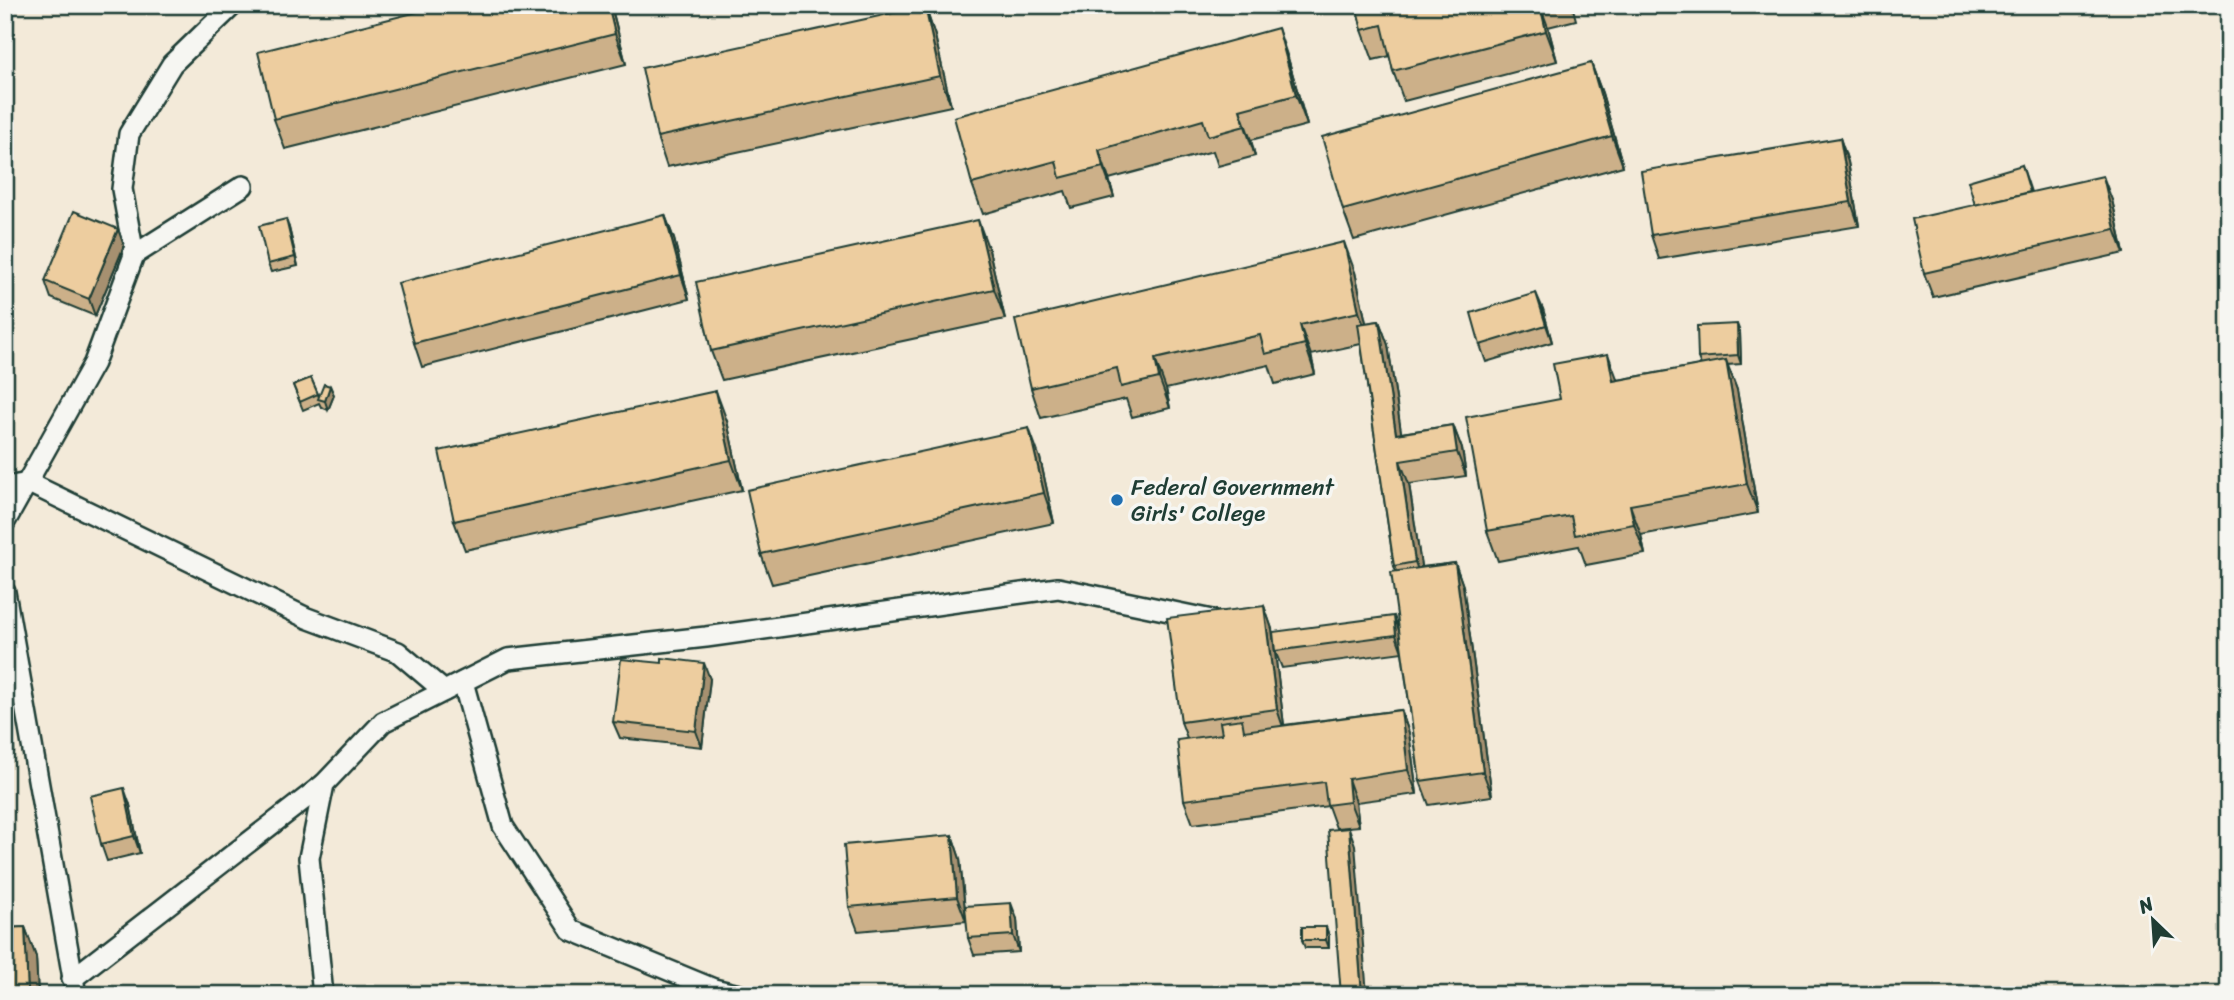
<svg xmlns="http://www.w3.org/2000/svg" width="2234" height="1000" font-family="Sriracha,sans-serif">
	<style>
		.built { fill: #f3ead9 }
		.lines { fill: none; stroke-linecap: round; stroke-linejoin: round }
		.service-casing { stroke: #1f3d34; stroke-width: 24 }
		.service { stroke: #f6f6f2; stroke-width: 19 }
		.wall { fill: #ccb089; stroke: #1f3d34; stroke-width: 2 }
		.shaded-wall { fill: #a6906f; stroke: #1f3d34; stroke-width: 2 }
		.building { fill: #edcd9f; stroke: #1f3d34; stroke-width: 2 }
		.poi-dot { fill: #1f6fb2; stroke: #f6f6f2; stroke-width: 2.5 }
		.labels { text-anchor: middle; dominant-baseline: central; stroke-width: 7; stroke-linejoin: round; paint-order: stroke }
		.poi-label { font-size: 23px; fill: #1f3d34; stroke: #f6f6f2; text-anchor: start }
	</style>
	<rect width="100%" height="100%" fill="#f6f6f2"/>
	<filter id="ink" filterUnits="userSpaceOnUse"><feTurbulence type="fractalNoise" baseFrequency=".0143" numOctaves="2"/><feDisplacementMap in="SourceGraphic" scale="14" xChannelSelector="R" yChannelSelector="G"/><feConvolveMatrix kernelMatrix="1 2 1 2 8 2 1 2 1" color-interpolation-filters="sRGB"/></filter>
	<g filter="url(#ink)">
		<rect class="built" x="5" y="5" width="2224" height="990"/>
		<g class="lines">
			<defs>
				<g id="service">
					<polyline points="134,255 122,189 129,134 172,64 233,5"/>
					<polyline points="5,487 29,483 307,618 398,652 444,691"/>
					<polyline points="5,522 94,363 134,255 243,186"/>
					<polyline points="5,592 76,995"/>
					<polyline points="463,682 503,826 571,930 714,989 739,995"/>
					<polyline points="72,979 324,784"/>
					<polyline points="323,995 309,858 324,784 383,722 508,659 706,637 1058,588 1212,620"/>
				</g>
			</defs>
			<use href="#service" class="service-casing"/>
			<use href="#service" class="service"/>
		</g>
		<g class="wall">
			<polygon points="445,5 611,5 626,64 285,149 274,119"/>
			<polygon points="1356,5 1572,5 1576,20 1548,27 1557,61 1404,101 1393,71 1390,56 1373,60 1362,30"/>
			<polygon points="925,6 935,36 951,106 667,167 657,137"/>
			<polygon points="1288,58 1307,125 1251,140 1255,156 1218,166 1213,151 1109,179 1114,197 1071,208 1065,191 983,214 972,184"/>
			<polygon points="1591,63 1602,93 1623,166 1354,240 1343,210"/>
			<polygon points="1840,138 1848,162 1859,226 1659,259 1651,235"/>
			<polygon points="2022,165 2031,192 2112,200 2124,253 1933,297 1924,273 1975,205"/>
			<polygon points="665,215 674,239 689,299 422,367 414,343"/>
			<polygon points="289,228 298,266 271,272 268,264"/>
			<polygon points="118,229 124,246 95,316 51,298 45,281"/>
			<polygon points="989,250 1005,319 722,380 711,351"/>
			<polygon points="1355,272 1366,323 1379,321 1388,345 1401,433 1453,425 1462,449 1466,476 1409,484 1421,567 1455,563 1463,586 1492,796 1429,805 1420,781 1402,652 1282,668 1275,651 1399,631 1396,571 1394,566 1361,344 1311,355 1315,374 1275,384 1269,365 1166,389 1170,408 1132,417 1126,399 1041,418 1031,388"/>
			<polygon points="1543,309 1552,342 1486,362 1480,345"/>
			<polygon points="1740,332 1741,364 1727,365 1737,390 1758,513 1641,535 1645,554 1586,565 1579,546 1498,561 1487,531 1560,399 1618,380 1701,365 1698,358"/>
			<polygon points="311,378 319,397 330,386 334,395 328,410 321,407 319,403 303,410 293,385"/>
			<polygon points="727,421 742,490 465,550 454,521"/>
			<polygon points="1040,458 1054,523 772,584 761,554"/>
			<polygon points="1264,606 1272,629 1284,725 1401,710 1409,733 1417,794 1356,802 1359,826 1336,828 1328,806 1193,824 1184,800 1187,738 1181,722"/>
			<polygon points="710,679 702,747 620,738 613,722"/>
			<polygon points="5,700 14,752 5,753"/>
			<polygon points="130,805 140,853 107,861 101,844"/>
			<polygon points="952,835 960,859 966,921 858,931 849,907"/>
			<polygon points="1017,919 1019,952 974,955 968,938"/>
			<polygon points="25,927 36,957 38,995 5,995 5,928"/>
			<polygon points="1326,927 1329,936 1329,948 1305,948 1302,940"/>
		</g>
		<g class="shaded-wall">
			<polygon points="608,5 611,5 626,64 615,34"/>
			<polygon points="1540,5 1548,27 1557,61 1546,31"/>
			<polygon points="925,6 935,36 951,106 940,76"/>
			<polygon points="1278,28 1288,58 1307,125 1296,95"/>
			<polygon points="1591,63 1602,93 1623,166 1612,136"/>
			<polygon points="1240,110 1251,140 1255,156 1245,126"/>
			<polygon points="1840,138 1848,162 1859,226 1851,202"/>
			<polygon points="1099,150 1109,179 1114,197 1103,167"/>
			<polygon points="2103,176 2112,200 2124,253 2115,229"/>
			<polygon points="665,215 674,239 689,299 681,275"/>
			<polygon points="286,219 289,228 298,266 295,257"/>
			<polygon points="978,220 989,250 1005,319 994,289"/>
			<polygon points="118,229 124,246 95,316 89,299"/>
			<polygon points="1344,242 1355,272 1370,341 1359,312"/>
			<polygon points="1536,293 1543,309 1552,342 1546,325"/>
			<polygon points="1379,321 1388,345 1405,458 1396,434"/>
			<polygon points="1737,324 1740,332 1741,364 1738,355"/>
			<polygon points="1300,325 1311,355 1315,374 1305,344"/>
			<polygon points="1608,354 1619,384 1613,381"/>
			<polygon points="1155,359 1166,389 1170,408 1159,378"/>
			<polygon points="1726,360 1737,390 1758,513 1747,484"/>
			<polygon points="330,386 334,395 328,410 325,401"/>
			<polygon points="716,391 727,421 742,490 731,460"/>
			<polygon points="1453,425 1462,449 1466,476 1457,452"/>
			<polygon points="1029,428 1040,458 1054,523 1044,493"/>
			<polygon points="1400,461 1409,484 1424,586 1415,562"/>
			<polygon points="1630,505 1641,535 1645,554 1634,524"/>
			<polygon points="1455,563 1463,586 1492,796 1483,772"/>
			<polygon points="1264,606 1272,629 1285,733 1277,709"/>
			<polygon points="1394,616 1400,633 1402,652 1396,635"/>
			<polygon points="704,663 710,679 702,747 696,731"/>
			<polygon points="5,700 7,705 14,752 5,727"/>
			<polygon points="1401,710 1409,733 1417,794 1408,770"/>
			<polygon points="1348,779 1356,802 1359,826 1350,802"/>
			<polygon points="124,788 130,805 140,853 134,836"/>
			<polygon points="1349,828 1355,845 1367,995 1362,995"/>
			<polygon points="952,835 960,859 966,921 957,897"/>
			<polygon points="1011,903 1017,919 1019,952 1013,935"/>
			<polygon points="25,927 36,957 38,995 28,995"/>
			<polygon points="1326,927 1329,936 1329,948 1326,940"/>
		</g>
		<g class="building">
			<polygon points="445,5 608,5 615,34 274,119 258,52"/>
			<polygon points="1356,5 1540,5 1546,31 1393,71 1382,25 1362,30"/>
			<polygon points="925,6 940,76 657,137 642,68"/>
			<polygon points="1278,28 1296,95 1240,110 1245,126 1208,136 1203,120 1099,150 1103,167 1060,178 1056,161 972,184 954,117"/>
			<polygon points="1591,63 1612,136 1343,210 1322,137"/>
			<polygon points="1840,138 1851,202 1651,235 1641,171"/>
			<polygon points="2022,165 2030,192 1975,205 1968,181"/>
			<polygon points="2103,176 2115,229 1924,273 1912,219"/>
			<polygon points="74,211 118,229 89,299 45,281"/>
			<polygon points="665,215 681,275 414,343 398,283"/>
			<polygon points="286,219 295,257 268,264 259,226"/>
			<polygon points="978,220 994,289 711,351 696,282"/>
			<polygon points="1344,242 1359,312 1300,325 1305,344 1265,354 1260,335 1155,359 1159,378 1121,387 1117,368 1031,388 1015,320"/>
			<polygon points="1536,293 1546,325 1480,345 1471,313"/>
			<polygon points="1379,321 1396,434 1453,425 1457,452 1400,461 1415,562 1394,566 1358,324"/>
			<polygon points="1737,324 1738,355 1698,358 1697,326"/>
			<polygon points="1608,354 1613,381 1726,360 1747,484 1630,505 1634,524 1575,535 1571,516 1487,531 1466,417 1560,399 1553,364"/>
			<polygon points="311,378 318,394 300,402 293,385"/>
			<polygon points="324,384 330,386 325,401 318,399"/>
			<polygon points="716,391 731,460 454,521 439,451"/>
			<polygon points="1029,428 1044,493 761,554 747,490"/>
			<polygon points="1455,563 1483,772 1420,781 1391,572"/>
			<polygon points="1264,606 1277,709 1181,722 1167,618"/>
			<polygon points="1394,616 1396,635 1275,651 1273,632"/>
			<polygon points="662,658 704,663 696,731 613,722 621,659 662,663"/>
			<polygon points="1401,710 1408,770 1348,779 1350,802 1327,805 1324,782 1184,800 1177,740 1222,734 1220,722 1242,719 1244,731"/>
			<polygon points="124,788 134,836 101,844 90,796"/>
			<polygon points="1349,828 1362,995 1341,995 1328,830"/>
			<polygon points="952,835 957,897 849,907 844,845"/>
			<polygon points="1011,903 1013,935 968,938 965,906"/>
			<polygon points="25,927 28,995 17,995 17,991 5,992 5,928"/>
			<rect x="1302" y="927" width="24" height="13"/>
		</g>
	</g>
	<circle class="poi-dot" cx="1117" cy="500" r="7"/>
	<g class="labels">
		<g class="poi-label">
			<text x="1131" y="487">Federal Government<tspan x="1131" dy="26">Girls' College</tspan></text>
		</g>
	</g>
	<rect width="2234" height="1000" fill="none" stroke="#f6f6f2" stroke-width="28"/>
	<rect x="14" y="14" width="2206" height="972" fill="none" stroke="#1f3d34" stroke-width="2.5" filter="url(#ink)"/>
	<g transform="translate(2153 920) rotate(335)" stroke="#f6f6f2" stroke-width="5" paint-order="stroke">
	<path d="M0-5L12 26L0 18L-12 26Z" fill="#1f3d34"/>
	<text y="-10" font-size="19" font-weight="bold" text-anchor="middle" fill="#1f3d34">N</text>
	</g>
</svg>
